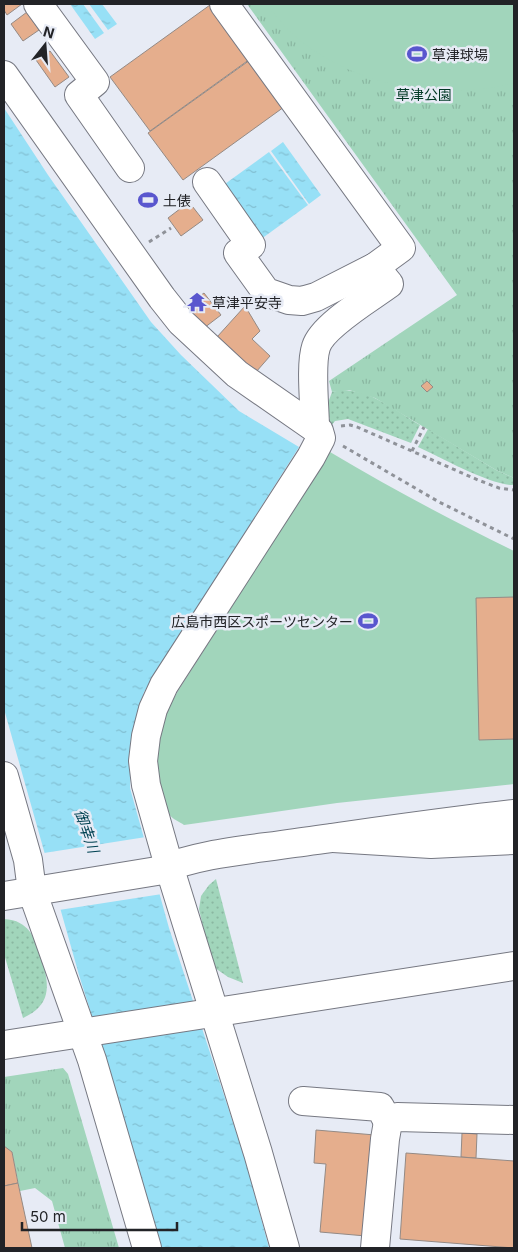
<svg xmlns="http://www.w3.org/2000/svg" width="518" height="1252" font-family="Inter,'Noto Sans JP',sans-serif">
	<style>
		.grass { fill: url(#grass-dots) }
		.park { fill: url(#park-tufts) }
		.pitch { fill: #a1d5bb }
		.water { fill: url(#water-ripples) }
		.pier { fill: #e7ebf5 }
		.building { fill: #e5ae8d; stroke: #948a85 }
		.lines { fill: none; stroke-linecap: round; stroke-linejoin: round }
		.minor-casing { stroke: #767882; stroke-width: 30 }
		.highway-casing { stroke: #767882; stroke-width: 30 }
		.path { stroke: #8f9299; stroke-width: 3; stroke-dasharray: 4 4; stroke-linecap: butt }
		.minor { stroke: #fff; stroke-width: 28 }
		.highway { stroke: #fff; stroke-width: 28 }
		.labels { text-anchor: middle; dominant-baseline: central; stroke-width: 5; stroke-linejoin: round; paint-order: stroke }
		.poi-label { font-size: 14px; fill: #222327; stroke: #e7ebf5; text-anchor: start }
		.park-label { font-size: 14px; fill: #013824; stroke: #e7ebf5 }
		.water-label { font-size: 15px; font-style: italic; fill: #004252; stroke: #e7ebf5 }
	</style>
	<defs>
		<pattern id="grass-dots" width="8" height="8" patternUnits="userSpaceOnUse" patternTransform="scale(1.25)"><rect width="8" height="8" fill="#a1d5bb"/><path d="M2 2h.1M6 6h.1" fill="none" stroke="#8ab7a1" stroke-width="1.8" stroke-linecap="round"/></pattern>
		<pattern id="park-tufts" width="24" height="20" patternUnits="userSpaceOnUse" patternTransform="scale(1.25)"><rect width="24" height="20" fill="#a1d5bb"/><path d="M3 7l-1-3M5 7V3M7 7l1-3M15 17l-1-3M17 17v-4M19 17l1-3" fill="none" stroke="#8ab7a1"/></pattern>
		<pattern id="water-ripples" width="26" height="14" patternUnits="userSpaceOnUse" patternTransform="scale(1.25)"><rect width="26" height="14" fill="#97e0f6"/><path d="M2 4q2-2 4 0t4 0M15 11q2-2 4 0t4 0" fill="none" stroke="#82c0d3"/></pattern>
	</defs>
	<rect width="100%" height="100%" fill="#e7ebf5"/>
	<g class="grass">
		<path d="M341,390c30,0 54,20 79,35l-9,18 -63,-24 -13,2 -4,5 -4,-3 3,-5 -3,-2 1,-13 4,-11z"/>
		<path d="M428,429l68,41 18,8v7c-22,1 -74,-28 -96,-38z"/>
		<polygon points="216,879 243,983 228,977 215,968 210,957 199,909 201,896 209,885"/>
		<path d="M4,919c25,1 32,20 38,41 8,27 9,45 -19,58l-19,-64z"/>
	</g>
	<g class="park">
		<polygon points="247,4 514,4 514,478 496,470 375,398 349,390 332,392 329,381 457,295"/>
		<polygon points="63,1068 68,1074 119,1248 65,1248 52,1201 35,1188 20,1191 12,1152 4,1146 4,1077"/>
	</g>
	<g class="pitch">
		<path d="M266,4h248v79c-70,18 -149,5 -208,-38 -15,-11 -28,-26 -40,-41z"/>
		<path d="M330,452c60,36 121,68 184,99v233l-177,19 -153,22c-4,-3 -12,-6 -15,-11 -3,-5 -4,-13 -6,-19 -11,-38 -6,-70 15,-104z"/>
	</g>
	<g class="water">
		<polygon points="70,4 83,4 104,33 95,39"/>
		<polygon points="89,4 102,4 117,24 108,30"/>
		<polygon points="4,108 48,175 151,322 181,355 239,411 299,447 144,692 132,738 130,788 169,928 246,1162 269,1248 160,1248 115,1100 108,1067 79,975 4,709"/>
		<polygon points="283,142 321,195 309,204 271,151"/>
		<polygon points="269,152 308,205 257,242 218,189"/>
	</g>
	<polygon class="pier" points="146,837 162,894 59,910 44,853"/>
	<g class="building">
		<polygon points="4,4 22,4 7,15 4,10"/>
		<polygon points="210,5 250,59 150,131 110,77"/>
		<polygon points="27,12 39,30 23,41 11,24"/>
		<polygon points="50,51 69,77 55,87 36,60"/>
		<polygon points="250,60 284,107 183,180 148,133"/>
		<polygon points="189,202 203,220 181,236 168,218"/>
		<polygon points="204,293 221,315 204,328 191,312 197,307 193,301"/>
		<polygon points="245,306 260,331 252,339 270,356 256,372 217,337"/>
		<polygon points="427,381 433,387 427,392 421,386"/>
		<polygon points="514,597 514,739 479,740 476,598"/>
		<polygon points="316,1130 375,1135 366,1236 320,1232 326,1164 314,1163"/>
		<polygon points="462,1133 477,1134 476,1158 461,1157"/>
		<polygon points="4,1146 12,1152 18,1183 4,1186"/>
		<polygon points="406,1153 514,1161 514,1248 400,1239"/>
		<polygon points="18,1183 32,1248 4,1248 4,1186"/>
	</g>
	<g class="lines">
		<defs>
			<g id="minor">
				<polyline points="38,4 95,82 79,95 130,168"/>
				<path d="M224,4l177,244 -26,19 14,17c-19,14 -67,42 -73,63 -6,18 -1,61 -1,81"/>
				<polyline points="4,75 162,298 181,322 237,374 319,431 321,438 311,457 164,685 153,709 146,736 143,761 146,785 169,866 258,1153 285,1248"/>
				<polyline points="207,182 251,245 238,253 266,292 289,300 302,301 316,297 375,267"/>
				<polyline points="4,776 28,860 32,891 92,1060 147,1248"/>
				<path d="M4,896l153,-25c43,-18 92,-21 138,-28 73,-10 146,-21 219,-29"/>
				<polyline points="4,1045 514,966"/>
				<polyline points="303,1101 380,1107 388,1122"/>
				<polyline points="375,1248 385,1139 388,1122 397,1117 514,1120"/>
			</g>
			<polyline id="highway" points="333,838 431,844 514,840"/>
		</defs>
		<use href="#minor" class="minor-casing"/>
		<use href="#highway" class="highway-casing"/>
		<g class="path">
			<polyline points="149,242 171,228"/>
			<polyline points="341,426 350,425 357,427 478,480 499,488 514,490"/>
			<polyline points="343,446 439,502 514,539"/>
			<polyline points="412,451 424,427"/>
		</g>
		<use href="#minor" class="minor"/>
		<use href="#highway" class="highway"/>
	</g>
	<defs>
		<symbol id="stadium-bare" viewBox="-9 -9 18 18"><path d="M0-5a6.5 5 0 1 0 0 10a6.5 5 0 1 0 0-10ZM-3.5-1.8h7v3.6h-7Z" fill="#5956ce" stroke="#e7ebf5" stroke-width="2.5" paint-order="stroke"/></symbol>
		<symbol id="temple-bare" viewBox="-9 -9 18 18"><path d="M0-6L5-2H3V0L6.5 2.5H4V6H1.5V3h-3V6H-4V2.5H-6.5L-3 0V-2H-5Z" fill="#5956ce" stroke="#e7ebf5" stroke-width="2.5" paint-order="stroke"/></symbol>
	</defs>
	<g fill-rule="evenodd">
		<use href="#stadium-bare" x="403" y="40" width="28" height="28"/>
		<use href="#stadium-bare" x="134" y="186" width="28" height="28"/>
		<use href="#temple-bare" x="183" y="288" width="28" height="28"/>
		<use href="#stadium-bare" x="354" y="607" width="28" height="28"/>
	</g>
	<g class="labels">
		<g class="poi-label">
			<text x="432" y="54">草津球場</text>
			<text x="163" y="200">土俵</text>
			<text x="212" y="302">草津平安寺</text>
			<text x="353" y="621" text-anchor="end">広島市西区スポーツセンター</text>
		</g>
		<g class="park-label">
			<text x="424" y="94">草津公園</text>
		</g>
		<g class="water-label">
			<text transform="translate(87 831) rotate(71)">御幸川</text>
		</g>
	</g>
	<rect width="518" height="1252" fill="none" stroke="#222327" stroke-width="10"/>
	<g transform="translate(45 45) rotate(17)" stroke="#e7ebf5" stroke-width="4" paint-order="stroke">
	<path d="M0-4L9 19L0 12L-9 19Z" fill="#222327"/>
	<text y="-8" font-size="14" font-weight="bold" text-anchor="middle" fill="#222327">N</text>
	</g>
	<path d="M22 1222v8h155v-8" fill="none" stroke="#222327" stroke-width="2.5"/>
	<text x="30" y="1222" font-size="15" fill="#222327" stroke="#e7ebf5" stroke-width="4" paint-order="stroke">50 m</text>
</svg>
